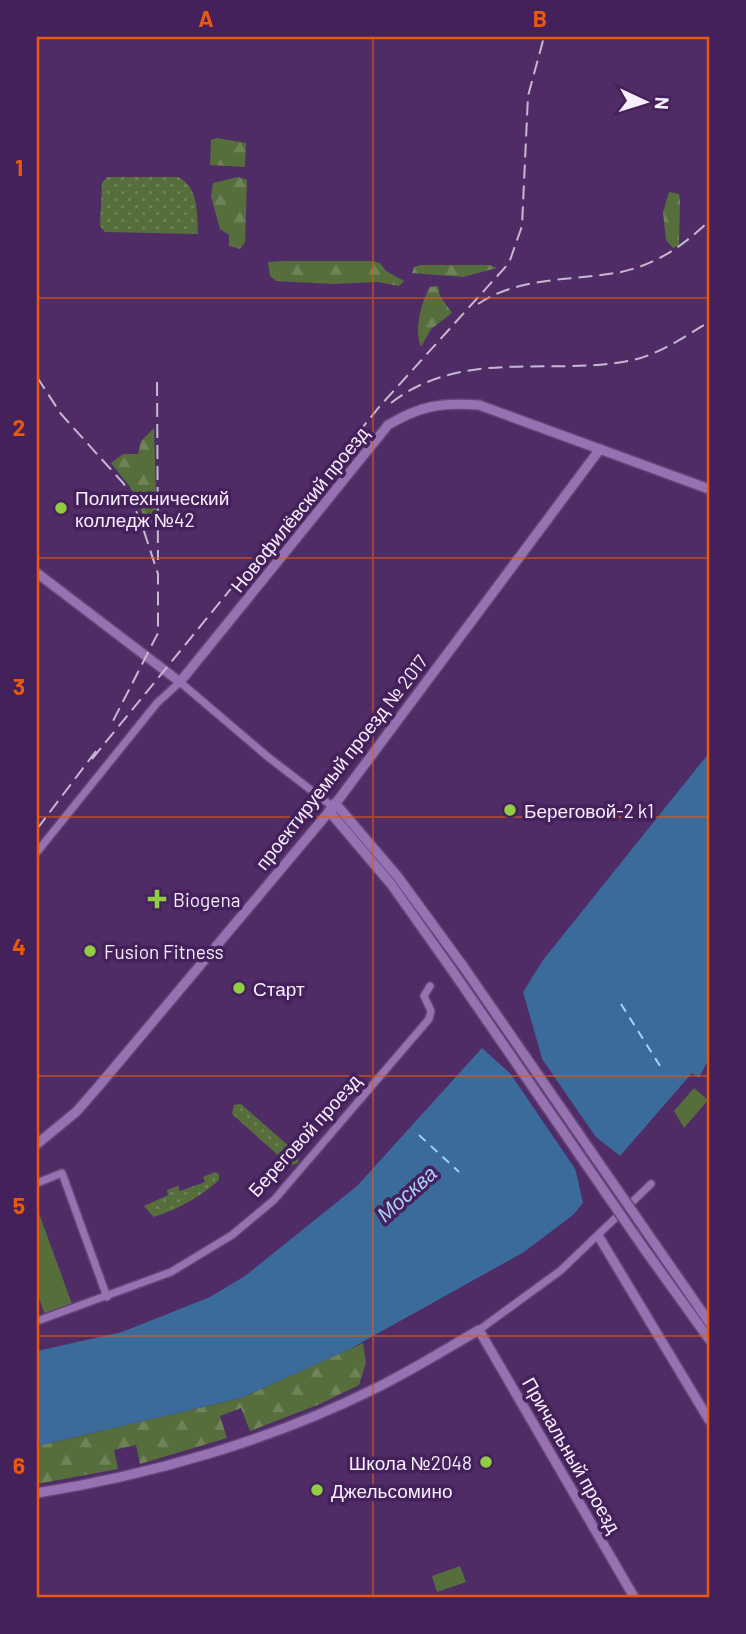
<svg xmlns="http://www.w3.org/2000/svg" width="746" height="1634" font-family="Barlow,sans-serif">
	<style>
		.grass { fill: url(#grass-dots) }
		.forest { fill: url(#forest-firs) }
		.green { fill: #566e3c }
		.water { fill: #3b6b9a }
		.pier { fill: #4f2c66 }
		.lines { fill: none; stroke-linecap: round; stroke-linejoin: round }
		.ferry { stroke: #a7cff9; stroke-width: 2; stroke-dasharray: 9 7; stroke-linecap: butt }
		.minor-casing { stroke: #634675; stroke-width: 10 }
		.tertiary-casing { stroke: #634675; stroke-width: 12 }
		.minor { stroke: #9772b2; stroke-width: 7 }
		.tertiary { stroke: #9772b2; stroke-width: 9 }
		.rail { stroke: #c7b8d2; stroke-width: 2; stroke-dasharray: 14 7; stroke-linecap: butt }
		.tertiary-bridge-casing { stroke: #634675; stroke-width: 12; stroke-linecap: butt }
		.tertiary-bridge { stroke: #9772b2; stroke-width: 9 }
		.grid { fill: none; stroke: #e8590c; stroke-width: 2; stroke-opacity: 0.55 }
		.poi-dot { fill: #91cd40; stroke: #44215b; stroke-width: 2.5 }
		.labels { text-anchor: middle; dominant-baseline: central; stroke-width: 7; stroke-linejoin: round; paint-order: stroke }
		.poi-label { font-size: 19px; fill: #f7effd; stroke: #44215b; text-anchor: start }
		.street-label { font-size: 19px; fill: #f7effd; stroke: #44215b }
		.water-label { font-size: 21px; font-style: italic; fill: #a7cff9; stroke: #44215b }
		.neatline { fill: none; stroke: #e8590c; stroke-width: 2.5 }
		.grid-label { font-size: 23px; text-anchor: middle; font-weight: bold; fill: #e8590c }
	</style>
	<defs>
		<pattern id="grass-dots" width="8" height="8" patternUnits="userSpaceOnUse" patternTransform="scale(1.75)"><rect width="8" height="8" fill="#566e3c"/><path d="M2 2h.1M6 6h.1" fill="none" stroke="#6f8359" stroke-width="1.8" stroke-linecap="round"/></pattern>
		<pattern id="forest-firs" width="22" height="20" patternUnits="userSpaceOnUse" patternTransform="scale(1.75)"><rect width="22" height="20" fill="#566e3c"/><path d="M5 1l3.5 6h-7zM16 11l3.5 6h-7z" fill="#6f8359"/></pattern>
	</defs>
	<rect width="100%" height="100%" fill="#4f2c66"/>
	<g class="grass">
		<path d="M107,177h71c21,10 19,37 20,57l-93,-2 -5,-6 2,-43z"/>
		<polygon points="241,1104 299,1155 298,1163 290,1166 232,1114 234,1105"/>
		<path d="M215,1172l4,2v6c-20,18 -41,29 -65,37l-10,-11 24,-11 -1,-5 11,-4 2,5 25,-9 -2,-5z"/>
	</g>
	<g class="forest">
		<polygon points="217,138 246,143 245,167 210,165 211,140"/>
		<polygon points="238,177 247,180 245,242 240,249 229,246 229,235 220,229 211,197 213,183"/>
		<polygon points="669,192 679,194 680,201 679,245 673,248 666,240 663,212"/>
		<polygon points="283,261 373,261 380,263 386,271 404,281 399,286 378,282 333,284 276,281 270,276 268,262"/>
		<polygon points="421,265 490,265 497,268 463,277 412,273 414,267"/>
		<path d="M438,286l2,10 12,17 -21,16 -10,18c-7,-18 0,-44 9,-60z"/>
		<polygon points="154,428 157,529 150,530 130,487 111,463 123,454 138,454 141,441"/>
		<polygon points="363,1343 366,1363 359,1385 320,1404 250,1431 241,1408 220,1416 227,1438 140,1464 136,1445 114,1450 118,1469 37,1484 37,1446 241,1398"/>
	</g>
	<g class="green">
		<polygon points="694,1088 708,1100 684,1128 674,1111"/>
		<polygon points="37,1208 72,1304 45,1315 37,1292"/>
		<polygon points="460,1566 466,1582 437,1592 432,1576"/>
	</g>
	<polygon class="water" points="709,753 709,1058 699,1078 692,1073 620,1156 596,1137 573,1159 583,1203 573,1215 524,1252 348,1350 241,1398 37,1446 37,1351 122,1332 210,1297 245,1276 357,1186 482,1048 512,1075 542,1058 523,992 543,960"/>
	<polygon class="pier" points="538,1053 602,1146 596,1142 576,1160 580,1176 501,1060 512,1071 538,1056"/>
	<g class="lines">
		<g class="ferry">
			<polyline points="621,1004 662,1069"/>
			<polyline points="419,1135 459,1172"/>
		</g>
		<defs>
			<g id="minor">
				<polyline points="37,852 157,703 180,682 268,757 333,807"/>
				<polyline points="37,1183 62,1173 107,1297"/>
				<polyline points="40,1320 171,1272 232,1235 274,1200 429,1019 431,1011 424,996 430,986"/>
				<polyline points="479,1330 560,1271 651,1184"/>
			</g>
			<g id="tertiary">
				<path d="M37,573l143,109 208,-257c32,-19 53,-23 91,-20l230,84"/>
				<polyline points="335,803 398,877 463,966"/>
				<polyline points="329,811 391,884 454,973"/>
				<polyline points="37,1144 76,1112 98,1087 333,807 600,449"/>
				<polyline points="599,1237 709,1420"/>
				<polyline points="655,1244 709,1322"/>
				<polyline points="645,1250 709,1339"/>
				<path d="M37,1493c113,-18 232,-52 335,-103 37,-18 72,-40 107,-60l155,267"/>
			</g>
		</defs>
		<use href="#minor" class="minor-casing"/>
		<use href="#tertiary" class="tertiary-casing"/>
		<use href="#minor" class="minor"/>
		<use href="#tertiary" class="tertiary"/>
		<g class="rail">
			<path d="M478,304c41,-28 96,-23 143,-32 36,-8 62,-26 88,-51"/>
			<polyline points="37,377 61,414 124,484 141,522 158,574 158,633 113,721"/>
			<polyline points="157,382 158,560"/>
			<path d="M391,403c71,-55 156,-27 237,-42 29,-5 56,-24 81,-39"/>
			<polyline points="92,759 380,406 509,263 522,226 528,96 544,37"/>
			<polyline points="37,829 96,751"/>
		</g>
		<defs>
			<g id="tertiary-bridge">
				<polyline points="463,966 655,1244"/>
				<polyline points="454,973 645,1250"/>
			</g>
		</defs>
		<use href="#tertiary-bridge" class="tertiary-bridge-casing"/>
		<use href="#tertiary-bridge" class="tertiary-bridge"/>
	</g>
	<path class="grid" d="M373,37v1560M37,298h672M37,558h672M37,817h672M37,1076h672M37,1336h672"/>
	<g class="poi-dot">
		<circle cx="61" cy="508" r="7"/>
		<circle cx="510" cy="810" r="7"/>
		<path d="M153.5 888.5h7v7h7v7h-7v7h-7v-7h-7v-7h7z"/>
		<circle cx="90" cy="951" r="7"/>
		<circle cx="239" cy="988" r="7"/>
		<circle cx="486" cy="1462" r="7"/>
		<circle cx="317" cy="1490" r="7"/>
	</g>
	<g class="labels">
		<g class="poi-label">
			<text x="75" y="497">Политехнический<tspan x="75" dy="22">колледж №42</tspan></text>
			<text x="524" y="810">Береговой-2 k1</text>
			<text x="173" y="899">Biogena</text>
			<text x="104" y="951">Fusion Fitness</text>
			<text x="253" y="988">Старт</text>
			<text x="472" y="1462" text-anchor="end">Школа №2048</text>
			<text x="331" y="1490">Джельсомино</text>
		</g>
		<g class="street-label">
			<text transform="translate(299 509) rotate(-51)">Новофилёвский проезд</text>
			<text transform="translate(341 762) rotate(-52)">проектируемый проезд № 2017</text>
			<text transform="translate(304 1135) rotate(-48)">Береговой проезд</text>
			<text transform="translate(572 1455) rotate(60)">Причальный проезд</text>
		</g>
		<g class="water-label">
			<text transform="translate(406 1193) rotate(-42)">Москва</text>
		</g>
	</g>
	<rect width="746" height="1634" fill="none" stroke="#44215b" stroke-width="77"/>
	<g transform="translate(645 102) rotate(94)" stroke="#44215b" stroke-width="5" paint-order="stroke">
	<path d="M0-5L12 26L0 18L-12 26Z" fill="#f7effd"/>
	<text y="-10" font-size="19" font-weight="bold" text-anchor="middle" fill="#f7effd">N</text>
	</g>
	<rect x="38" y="38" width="670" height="1558" class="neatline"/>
	<g class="grid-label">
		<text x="206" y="27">A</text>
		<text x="540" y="27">B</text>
		<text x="19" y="176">1</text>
		<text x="19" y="436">2</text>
		<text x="19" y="695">3</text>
		<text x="19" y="955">4</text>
		<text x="19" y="1214">5</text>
		<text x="19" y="1474">6</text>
	</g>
</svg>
